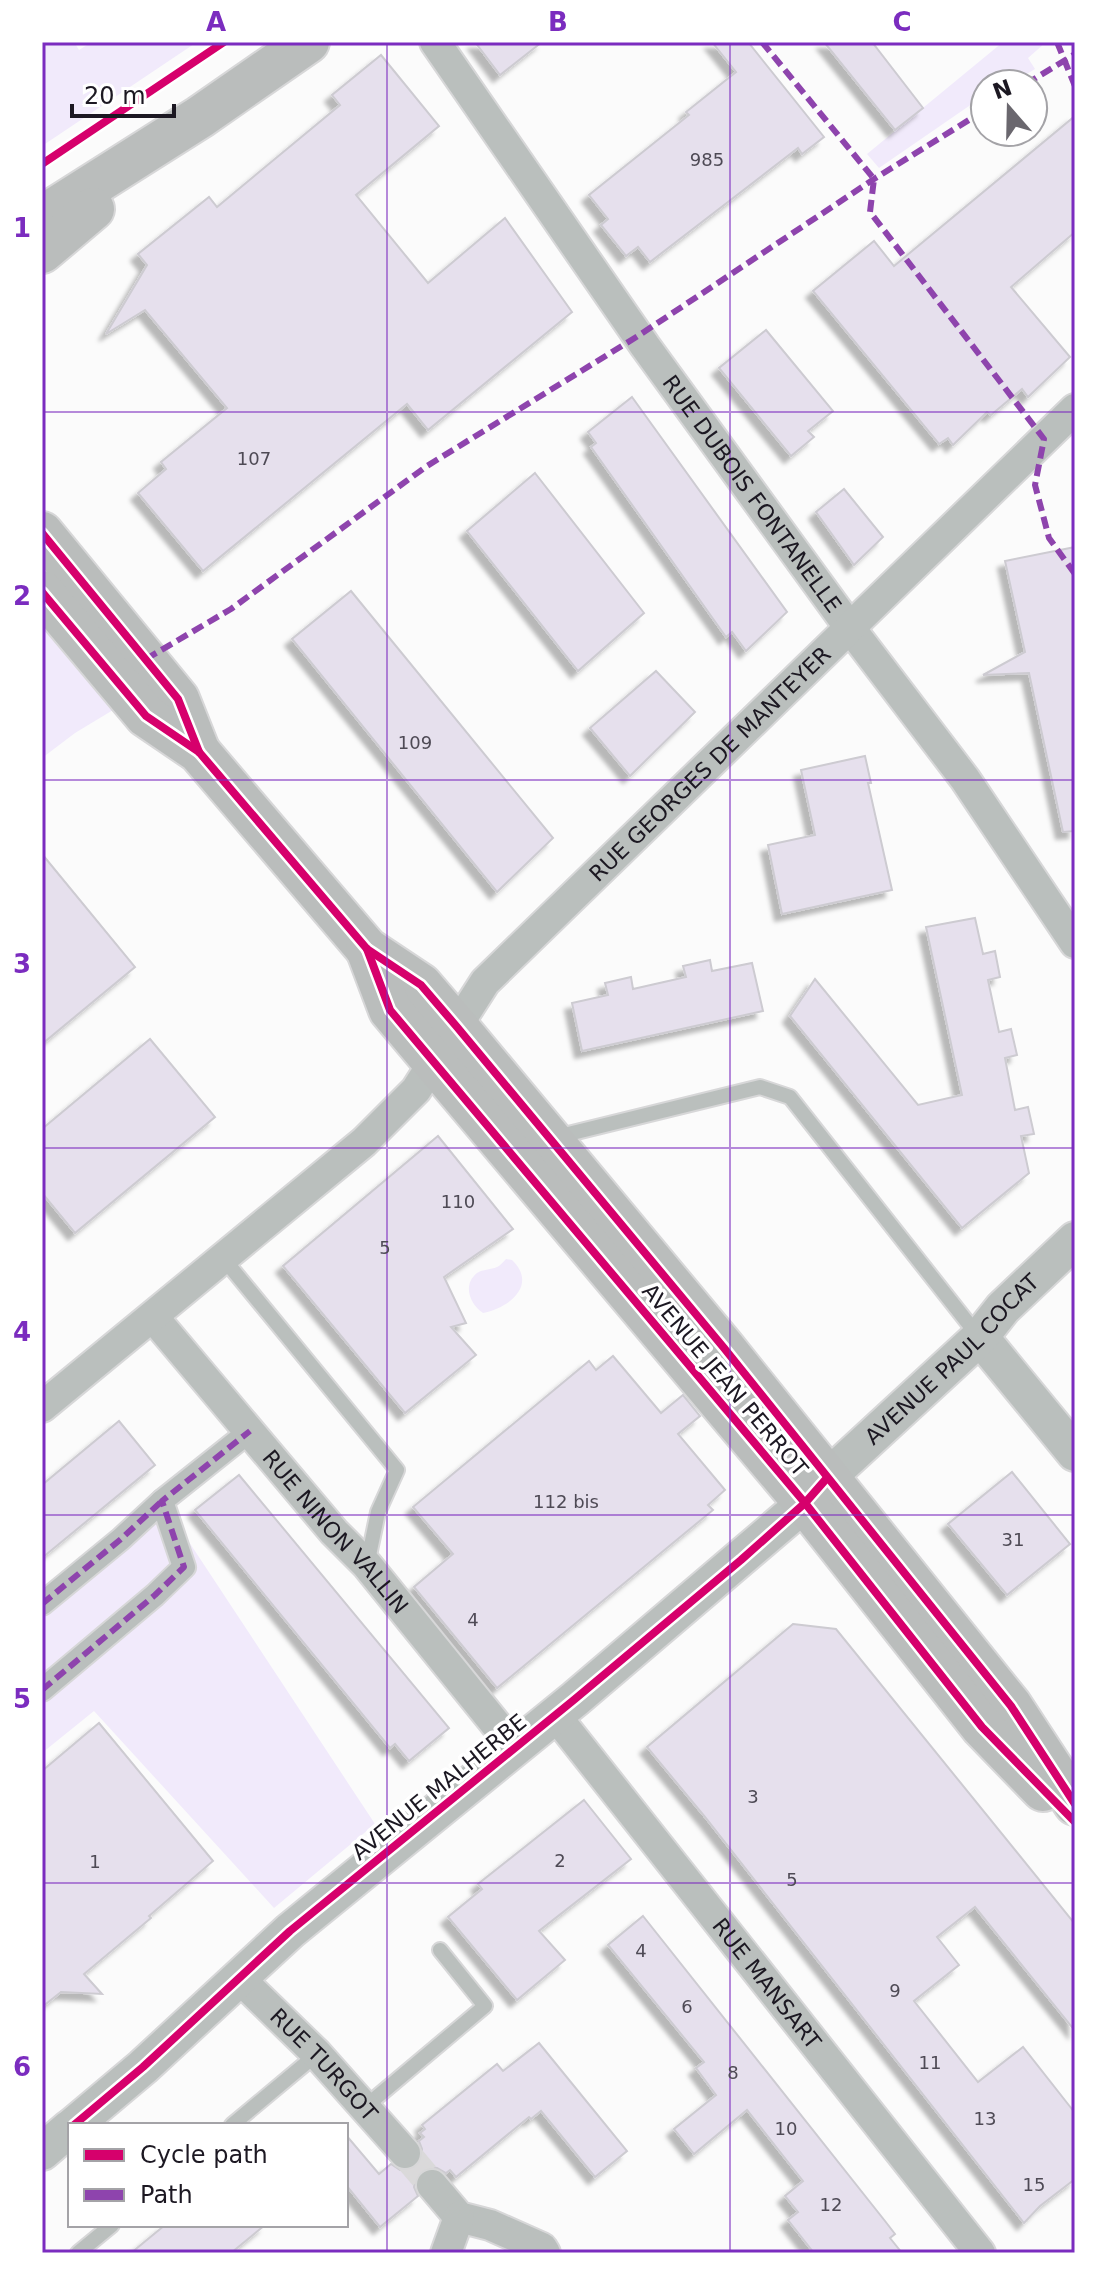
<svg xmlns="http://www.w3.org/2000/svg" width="1117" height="2295" font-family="'DejaVu Sans',sans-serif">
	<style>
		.green { fill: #f1eafb }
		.building { fill: #e6e0ed; stroke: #cdcbd1; stroke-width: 2; filter: url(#shadow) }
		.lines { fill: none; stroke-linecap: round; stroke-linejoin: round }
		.minor-tunnel { stroke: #dad9da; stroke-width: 30; stroke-dasharray: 30 15; stroke-linecap: butt }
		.service-casing { stroke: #d7d7d8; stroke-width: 18 }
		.pedestrian-casing { stroke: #d7d7d8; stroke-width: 26 }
		.minor-casing { stroke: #d7d7d8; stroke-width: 34 }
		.tertiary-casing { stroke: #d7d7d8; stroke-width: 40 }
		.secondary-casing { stroke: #d7d7d8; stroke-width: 46 }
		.service { stroke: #babfbd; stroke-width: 14 }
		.pedestrian { stroke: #babfbd; stroke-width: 22 }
		.minor { stroke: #babfbd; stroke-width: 30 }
		.tertiary { stroke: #babfbd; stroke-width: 36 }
		.secondary { stroke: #babdbc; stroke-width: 42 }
		.quiet { stroke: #8e44ad; stroke-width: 6; stroke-dasharray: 12 6; stroke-linecap: butt }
		.cycleway-casing { stroke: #fff; stroke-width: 13 }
		.cycleway { stroke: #d6006c; stroke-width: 8 }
		.grid { fill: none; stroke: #7b2cbf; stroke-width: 2; stroke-opacity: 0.55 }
		.labels { text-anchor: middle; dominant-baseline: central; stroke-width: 7; stroke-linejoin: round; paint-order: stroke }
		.number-label { font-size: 18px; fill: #4e4a55 }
		.street-label { font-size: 22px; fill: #1c1822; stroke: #fff }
		.neatline { fill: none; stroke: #7b2cbf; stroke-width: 3 }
		.grid-label { font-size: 26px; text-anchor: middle; font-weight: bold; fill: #7b2cbf }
	</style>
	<defs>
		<filter id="shadow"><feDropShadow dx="-7" dy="7" stdDeviation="2" flood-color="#0004"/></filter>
	</defs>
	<rect width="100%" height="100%" fill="#fbfbfb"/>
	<g class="green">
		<polygon points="42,42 74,42 79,50 92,42 197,42 42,146"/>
		<polygon points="1003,42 1045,43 1028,58 1035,69 1010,84 985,84 985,95 879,168 867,154"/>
		<polygon points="42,616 118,707 75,733 42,758"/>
		<path d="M506,1259l6,1c26,25 -3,48 -29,53 -13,-9 -21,-28 -6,-40 6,-4 13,-3 20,-6 3,-1 6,-5 9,-8z"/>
		<polygon points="162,1501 375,1824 274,1908 94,1711 42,1753 42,1603"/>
	</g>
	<g class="building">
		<polygon points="475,42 542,42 500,75"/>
		<polygon points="712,42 748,42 824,137 802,154 798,148 650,262 638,247 626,256 601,225 608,219 589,195 689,115 686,112 736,72"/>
		<polygon points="824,42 872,42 923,108 895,130"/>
		<polygon points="381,55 439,126 356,195 428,283 505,218 572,312 428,430 407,404 203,571 138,493 166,469 161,462 227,408 145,310 106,334 147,265 138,254 209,197 217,207 340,105 332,95"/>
		<polygon points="1075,116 1075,232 1011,287 1070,357 1028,397 1022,389 991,415 987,412 953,445 948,438 939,444 813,291 874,241 894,266"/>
		<polygon points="766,330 833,411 808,431 814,437 791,456 719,368"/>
		<polygon points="632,397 787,612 746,651 732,632 726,637 591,447 596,443 588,432"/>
		<polygon points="535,473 644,613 578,671 467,531"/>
		<polygon points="844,489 883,537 854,565 816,512"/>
		<polygon points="1075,547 1075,831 1063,832 1029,673 983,675 1025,652 1005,561"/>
		<polygon points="351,591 553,838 497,892 292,639"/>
		<polygon points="656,671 695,712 630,776 590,728"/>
		<polygon points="865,756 871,783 868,783 892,890 782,914 768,845 815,835 801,770"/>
		<polygon points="42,854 135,967 42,1044"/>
		<polygon points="975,918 983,954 995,951 1000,977 988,980 999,1032 1011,1029 1017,1055 1005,1058 1015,1110 1028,1107 1034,1134 1021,1136 1029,1173 962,1228 790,1016 815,979 918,1105 962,1095 926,927"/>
		<polygon points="710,960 712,971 752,963 763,1011 582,1051 572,1003 608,995 605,983 631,977 633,989 686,977 683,966"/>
		<polygon points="150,1039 215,1117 75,1233 42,1193 42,1129"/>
		<polygon points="438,1136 513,1229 444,1277 466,1323 451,1327 476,1355 405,1413 283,1266"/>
		<polygon points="613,1356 661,1413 683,1395 700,1416 678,1434 725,1490 708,1505 713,1510 497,1688 414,1587 453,1554 413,1507 589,1361 596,1370"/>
		<polygon points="119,1421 155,1465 42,1558 42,1485"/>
		<polygon points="1012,1472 1070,1544 1007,1595 948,1524"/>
		<polygon points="239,1475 449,1728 409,1761 395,1744 390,1748 195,1510"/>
		<polygon points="793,1624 836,1629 1075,1924 1075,2031 975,1907 937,1937 959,1965 914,2001 978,2082 1023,2047 1075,2113 1075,2179 1040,2206 1024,2223 705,1817 647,1747"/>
		<polygon points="99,1723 213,1861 149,1916 151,1918 84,1974 102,1994 61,1992 42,2007 42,1771"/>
		<polygon points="584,1800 631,1859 539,1931 565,1960 517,2000 448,1917 482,1889 478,1884"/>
		<polygon points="643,1916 885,2221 895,2234 890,2238 902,2253 814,2253 788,2220 798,2212 785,2196 803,2181 747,2110 694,2154 674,2129 716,2095 696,2068 704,2062 608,1945"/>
		<polygon points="539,2043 627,2151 595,2177 541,2111 531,2119 529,2117 456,2177 450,2170 446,2173 437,2168 430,2167 421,2171 415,2180 414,2187 418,2196 380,2227 346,2185 346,2135 379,2174 391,2164 400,2170 409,2170 417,2166 422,2158 422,2149 419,2141 424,2137 420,2133 425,2129 422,2125 497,2064 503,2071"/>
		<polygon points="165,2225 265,2225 231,2253 131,2253"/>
	</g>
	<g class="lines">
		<polyline class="minor-tunnel" points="405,2153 432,2185"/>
		<defs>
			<g id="service">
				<polyline points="556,1137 760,1087 790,1097 979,1337"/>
				<polyline points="223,1258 397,1470 378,1512 367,1565"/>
				<polyline points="365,2107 485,2006 440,1950"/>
				<polyline points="232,2125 317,2054"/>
				<polyline points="78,2253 112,2225"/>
			</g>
			<g id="pedestrian">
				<polyline points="42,1604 121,1539 162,1501"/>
				<polyline points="42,1690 155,1595 184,1567 162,1501 250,1431"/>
			</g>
			<g id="minor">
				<path id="s1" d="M435,42l210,304 205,282 115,151 110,164"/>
				<path id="s2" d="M153,1317l181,215 33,33 148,183"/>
				<path id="s3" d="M42,1407l322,-265 52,-52 69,-108 590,-573"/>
				<path id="s4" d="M555,1715l425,538"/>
				<path id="s5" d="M240,1979l77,75 88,99"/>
				<polyline points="432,2185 459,2217 490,2225 542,2248 545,2253"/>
				<polyline points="446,2253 459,2217"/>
			</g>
			<g id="tertiary">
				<polyline points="980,1337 1075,1453"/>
				<path id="s6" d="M74,2125l69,-58 147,-136 285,-232 230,-196 22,-25 153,-141 23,-29 72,-68"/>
				<polyline points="42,2152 70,2128"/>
			</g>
			<g id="secondary">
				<polyline points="42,217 200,117 308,42"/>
				<polyline points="42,252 93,209"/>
				<polyline points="42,533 178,699 199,752"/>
				<polyline points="42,592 146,716 199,752 367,949 421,985 457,1027 724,1348 1011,1706 1075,1804"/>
				<polyline points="367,949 390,1010 805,1503 982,1727 1043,1790"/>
			</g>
		</defs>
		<use href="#service" class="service-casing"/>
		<use href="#pedestrian" class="pedestrian-casing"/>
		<use href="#minor" class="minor-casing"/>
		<use href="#tertiary" class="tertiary-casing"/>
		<use href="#secondary" class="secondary-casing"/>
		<use href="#service" class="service"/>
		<use href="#pedestrian" class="pedestrian"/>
		<use href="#minor" class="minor"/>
		<use href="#tertiary" class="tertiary"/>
		<use href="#secondary" class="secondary"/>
		<g class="quiet">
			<polyline points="762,42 874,179 870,212 1044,439 1035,485 1049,538 1075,574"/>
			<polyline points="1057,42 1075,86"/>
			<polyline points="1026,84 1075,54"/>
			<polyline points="146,659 231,609 427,466 638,336 874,179 985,110"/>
			<polyline points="42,1604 121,1539 162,1501"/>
			<polyline points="42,1690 155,1595 184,1567 162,1501 250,1431"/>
		</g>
		<defs>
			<g id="cycleway">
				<polyline points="42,164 224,42"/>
				<polyline points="42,533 178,699 199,752"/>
				<polyline points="42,592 146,716 199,752 367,949 421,985 457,1027 724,1348 1011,1706 1075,1804"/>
				<polyline points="367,949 390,1010 805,1503 982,1727 1075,1822"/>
				<polyline points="74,2125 143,2067 290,1931 575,1699 741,1560 805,1503 827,1478"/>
			</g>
		</defs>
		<use href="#cycleway" class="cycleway-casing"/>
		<use href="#cycleway" class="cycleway"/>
	</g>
	<path class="grid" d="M387,42v2211M730,42v2211M42,412h1033M42,780h1033M42,1148h1033M42,1515h1033M42,1883h1033"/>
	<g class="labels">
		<g class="number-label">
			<text x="707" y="159">985</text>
			<text x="254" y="458">107</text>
			<text x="415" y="742">109</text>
			<text x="458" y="1201">110</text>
			<text x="385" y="1247">5</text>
			<text x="566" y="1501">112 bis</text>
			<text x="1013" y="1539">31</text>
			<text x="473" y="1619">4</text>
			<text x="753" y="1796">3</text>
			<text x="560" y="1860">2</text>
			<text x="95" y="1861">1</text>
			<text x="792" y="1879">5</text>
			<text x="641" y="1950">4</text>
			<text x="895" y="1990">9</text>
			<text x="687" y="2006">6</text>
			<text x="930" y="2062">11</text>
			<text x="733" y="2072">8</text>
			<text x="985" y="2118">13</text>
			<text x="786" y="2128">10</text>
			<text x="1034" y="2184">15</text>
			<text x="831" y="2204">12</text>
		</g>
		<g class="street-label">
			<text stroke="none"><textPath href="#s1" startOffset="552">RUE DUBOIS FONTANELLE</textPath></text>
			<text stroke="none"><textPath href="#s3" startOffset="932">RUE GEORGES DE MANTEYER</textPath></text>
			<text stroke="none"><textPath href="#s6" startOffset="1166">AVENUE PAUL COCAT</textPath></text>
			<text transform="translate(725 1380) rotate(50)">AVENUE JEAN PERROT</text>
			<text stroke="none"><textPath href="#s2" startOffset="282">RUE NINON VALLIN</textPath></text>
			<text transform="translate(439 1787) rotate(-39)">AVENUE MALHERBE</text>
			<text stroke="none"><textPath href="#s4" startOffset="342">RUE MANSART</textPath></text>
			<text stroke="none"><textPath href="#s5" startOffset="120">RUE TURGOT</textPath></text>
		</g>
	</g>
	<rect width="1117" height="2295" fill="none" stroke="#ffffff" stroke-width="88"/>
	<rect x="68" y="2123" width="280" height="104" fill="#ffffff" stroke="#a4a3a7" stroke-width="2"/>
	<rect x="84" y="2149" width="40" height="12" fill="#d6006c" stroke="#a4a3a7" stroke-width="2"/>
	<text x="140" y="2163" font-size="24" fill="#1c1822">Cycle path</text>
	<rect x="84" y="2189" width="40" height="12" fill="#8e44ad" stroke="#a4a3a7" stroke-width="2"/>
	<text x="140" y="2203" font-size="24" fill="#1c1822">Path</text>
	<g transform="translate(1009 108) rotate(340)"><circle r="38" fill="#ffffff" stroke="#a4a3a7" stroke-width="2"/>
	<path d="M0-6L14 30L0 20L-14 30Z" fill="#6a676e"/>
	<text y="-12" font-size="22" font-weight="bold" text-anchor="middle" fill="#1c1822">N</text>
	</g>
	<path d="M72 104v12h102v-12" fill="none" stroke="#1c1822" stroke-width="4"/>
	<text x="84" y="104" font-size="24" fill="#1c1822" stroke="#ffffff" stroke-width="6" paint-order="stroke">20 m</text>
	<rect x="44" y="44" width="1029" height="2207" class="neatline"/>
	<g class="grid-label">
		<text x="216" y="31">A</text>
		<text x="558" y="31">B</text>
		<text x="902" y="31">C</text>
		<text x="22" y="237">1</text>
		<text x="22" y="605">2</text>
		<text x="22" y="973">3</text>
		<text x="22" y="1341">4</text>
		<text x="22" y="1708">5</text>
		<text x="22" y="2076">6</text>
	</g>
</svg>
